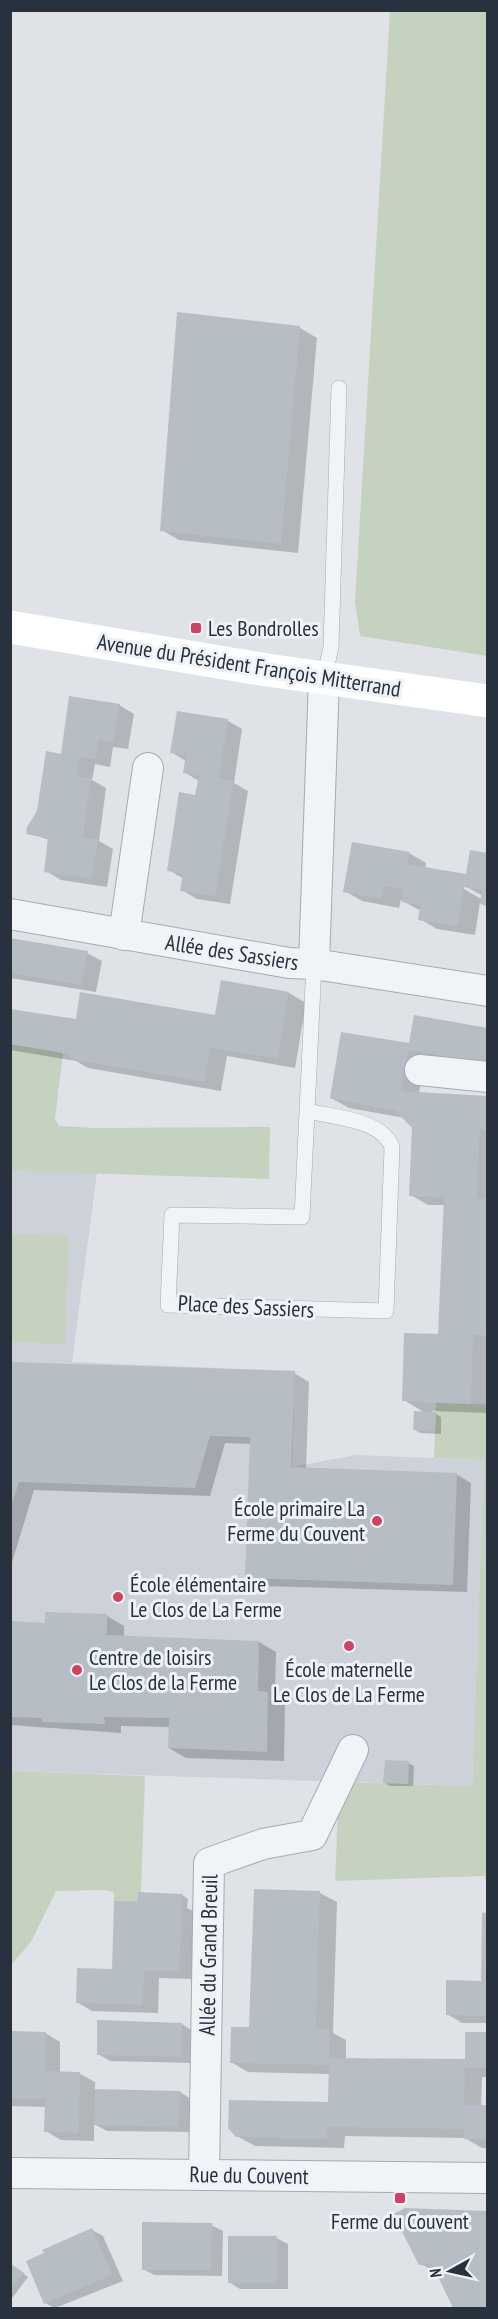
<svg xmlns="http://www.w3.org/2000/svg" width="498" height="2319" font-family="'PT Sans Narrow',sans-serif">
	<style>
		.built { fill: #cdd2da }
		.green { fill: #c6d2c0 }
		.shadow { fill: #0003; fill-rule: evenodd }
		.building { fill: #b6bdc5 }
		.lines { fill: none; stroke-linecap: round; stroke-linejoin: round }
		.lane-casing { stroke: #a4aab2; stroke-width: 16 }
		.street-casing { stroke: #a4aab2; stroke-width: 32 }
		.lane { stroke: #f1f4f6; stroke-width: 15 }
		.street { stroke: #f1f4f6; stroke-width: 30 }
		.secondary { stroke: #fff; stroke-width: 33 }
		.poi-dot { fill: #ce4360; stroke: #eef2f6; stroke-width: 2 }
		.labels { text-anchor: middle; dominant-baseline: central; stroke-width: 6; stroke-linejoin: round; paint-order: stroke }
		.poi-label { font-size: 22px; fill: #28323f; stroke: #eef2f6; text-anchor: start }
		.street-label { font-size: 22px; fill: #28323f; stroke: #eef2f6 }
	</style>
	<rect width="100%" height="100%" fill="#dfe3e8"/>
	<polygon class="built" points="11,1171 97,1173 72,1362 295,1371 292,1467 356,1455 484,1460 472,1786 11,1771"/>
	<g class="green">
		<polygon points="390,11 487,11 487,656 360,636 355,602"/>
		<polygon points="11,1044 63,1053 55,1119 59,1126 95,1128 270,1127 269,1179 11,1171"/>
		<polygon points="11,1234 69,1236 65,1344 11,1342"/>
		<polygon points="436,1403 487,1404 487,1889 485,1876 335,1881 339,1782 472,1786 484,1460 434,1458"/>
		<polygon points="11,1771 145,1776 141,1892 138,1892 137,1901 114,1901 114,1893 106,1890 56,1891 31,1942 11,1965"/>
	</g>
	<g class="shadow">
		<polygon points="179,313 300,328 317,338 298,553 179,540 162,530"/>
		<polygon points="119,705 134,714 128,749 113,747 110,767 95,764 92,780 106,788 99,841 113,849 107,887 61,880 46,871 50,840 27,833 62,755"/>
		<polygon points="228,721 242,729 234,783 248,791 230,904 197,899 182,890 184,879 169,870 196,796 199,781 184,772 186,761 171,752"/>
		<path d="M409,853l17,10 -1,6 42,7 21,-21v52l-8,-5 -5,33 -38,-6 -17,-10 1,-8 -20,-11 -2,8 -37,-7 -17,-10zM458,882l25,14v4l-26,-15z"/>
		<polygon points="10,939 87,953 102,961 96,992 10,978"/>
		<polygon points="289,993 306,1003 295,1068 227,1056 221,1091 88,1068 76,1061 10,1050 10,1010 78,1021 216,1016"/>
		<polygon points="415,1017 488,1069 425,1059 419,1093 488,1097 488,1413 431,1411 441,1417 441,1434 420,1433 414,1429 425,1413 404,1400 440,1335 445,1205 428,1205 411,1195 414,1127 405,1118 349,1108 331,1098 410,1044"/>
		<polygon points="10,1364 294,1373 309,1382 306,1469 456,1474 471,1483 467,1592 262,1586 247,1577 251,1444 225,1443 210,1496 34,1490 10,1569"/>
		<polygon points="107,1616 124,1626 124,1637 259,1642 276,1652 275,1697 285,1703 284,1761 186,1758 169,1748 170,1727 121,1726 121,1733 10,1725 10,1623 47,1624"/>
		<polygon points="408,1763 414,1766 413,1786 390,1786 385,1783"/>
		<polygon points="320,1893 337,1902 333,2033 346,2040 346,2060 466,2061 488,2034 488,2077 482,2077 481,2107 488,2107 488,2148 482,2148 465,2138 345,2136 344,2148 255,2146 237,2136 330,2104 330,2074 248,2072 231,2062"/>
		<polygon points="182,1895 188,1899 187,1908 197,1913 194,1979 159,1978 158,2013 92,2011 77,2002 113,1971 138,1903"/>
		<polygon points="488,1914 488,2023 462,2023 447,2014 482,1982"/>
		<polygon points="182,2024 193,2031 193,2063 110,2061 98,2054"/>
		<polygon points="10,2033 45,2033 60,2042 60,2073 80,2074 95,2082 95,2091 180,2092 191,2099 190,2132 107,2131 94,2124 94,2141 61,2140 46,2131 46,2107 10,2106"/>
		<polygon points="488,2212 488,2308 454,2308 438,2272 420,2264"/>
		<polygon points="211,2225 223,2231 222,2276 154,2275 143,2269"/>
		<polygon points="92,2230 103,2236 123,2281 55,2308 45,2303"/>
		<polygon points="276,2238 288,2244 288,2289 240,2289 229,2282"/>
		<polygon points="10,2264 28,2277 10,2301"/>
	</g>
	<g class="building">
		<polygon points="177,312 300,326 281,544 160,531"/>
		<polygon points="69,696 120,704 113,742 98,740 95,759 80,757 77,776 91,778 83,837 98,839 92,879 44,872 48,838 26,834 27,827 37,811 46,751 61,754"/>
		<polygon points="177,711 228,719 219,778 234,781 215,896 180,891 183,874 167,871 179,792 195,795 199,776 183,773 186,755 170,753"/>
		<polygon points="352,842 410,852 407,864 466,874 470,850 488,853 488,906 480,904 482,890 464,887 458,926 418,920 420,905 402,902 403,889 385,886 382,899 343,892"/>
		<polygon points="10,938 88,951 81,985 10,973"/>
		<polygon points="221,980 289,992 278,1059 210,1048 204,1082 70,1059 70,1054 10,1044 10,1009 76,1019 80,992 215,1015"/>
		<polygon points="414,1015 488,1028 488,1063 408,1050 401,1091 488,1096 488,1132 480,1130 477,1198 488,1199 488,1336 473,1335 471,1404 402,1401 404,1333 438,1334 444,1197 409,1196 412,1128 396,1111 330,1098 341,1032 409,1043"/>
		<polygon points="10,1362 295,1371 291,1467 457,1473 453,1585 245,1578 250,1437 210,1436 195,1488 19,1482 10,1509"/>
		<polygon points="414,1411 436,1412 435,1431 413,1430"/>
		<polygon points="45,1612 107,1614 107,1635 259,1641 258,1691 268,1692 267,1752 168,1748 169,1718 104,1717 105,1724 42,1722 42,1718 10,1717 10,1621 45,1623"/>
		<polygon points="385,1760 409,1761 408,1784 383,1783"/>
		<polygon points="254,1889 320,1891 316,2029 329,2029 329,2058 465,2059 465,2032 488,2032 488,2068 465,2068 464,2105 488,2105 488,2140 464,2139 464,2129 328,2127 327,2139 236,2137 228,2128 229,2100 328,2102 329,2065 230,2063 231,2027 249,2027"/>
		<polygon points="138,1892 183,1894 179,1971 144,1970 143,2005 76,2003 77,1968 112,1969 114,1901 137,1901"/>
		<polygon points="488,1912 488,2016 446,2015 446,1980 481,1981 482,1913"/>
		<polygon points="97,2020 182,2023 182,2057 97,2055"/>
		<polygon points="10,2031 46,2032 45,2071 80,2072 79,2133 44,2132 45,2099 10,2098"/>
		<polygon points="95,2089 180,2091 179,2127 94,2125"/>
		<polygon points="405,2208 488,2211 488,2308 453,2308 432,2264 419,2265 393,2214"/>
		<polygon points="142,2222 212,2223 211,2270 142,2270"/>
		<polygon points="92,2228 112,2275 44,2304 26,2261 44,2253 42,2250"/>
		<rect x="228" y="2236" width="49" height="47"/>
		<polygon points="10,2263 24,2273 10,2291"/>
	</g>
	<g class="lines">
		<defs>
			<g id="lane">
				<polyline points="324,679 331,647 339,388"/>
				<path d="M307,1111c26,6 74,8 85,36l-6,164 -218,-6 4,-90 130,2 12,-253"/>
			</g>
			<g id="street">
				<polyline points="10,914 289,963 314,964 324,679"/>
				<polyline points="124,935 148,768"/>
				<polyline points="314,964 488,991"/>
				<polyline points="420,1070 488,1077"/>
				<polyline points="10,2173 488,2178"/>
				<polyline points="204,2175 209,1863 263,1844 312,1835 353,1750"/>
			</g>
		</defs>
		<use href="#lane" class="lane-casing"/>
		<use href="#street" class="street-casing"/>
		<use href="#lane" class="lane"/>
		<use href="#street" class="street"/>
		<polyline class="secondary" points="10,627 267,670 488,701"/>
	</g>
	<g class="poi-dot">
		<rect x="190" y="622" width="12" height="12" rx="3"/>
		<circle cx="377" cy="1521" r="6"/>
		<circle cx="118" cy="1597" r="6"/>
		<circle cx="349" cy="1646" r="6"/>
		<circle cx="77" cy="1670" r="6"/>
		<rect x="394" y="2192" width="12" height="12" rx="3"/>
	</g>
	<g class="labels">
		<g class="poi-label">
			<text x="208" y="628">Les Bondrolles</text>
			<text x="365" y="1508" text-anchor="end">École primaire La<tspan x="365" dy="25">Ferme du Couvent</tspan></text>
			<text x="130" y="1584">École élémentaire<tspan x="130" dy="25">Le Clos de La Ferme</tspan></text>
			<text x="89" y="1657">Centre de loisirs<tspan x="89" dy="25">Le Clos de la Ferme</tspan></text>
			<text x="349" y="1669" text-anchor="middle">École maternelle<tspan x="349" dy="25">Le Clos de La Ferme</tspan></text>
			<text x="400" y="2221" text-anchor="middle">Ferme du Couvent</text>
		</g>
		<g class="street-label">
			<text transform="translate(249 665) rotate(9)">Avenue du Président François Mitterrand</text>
			<text transform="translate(232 952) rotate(9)">Allée des Sassiers</text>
			<text transform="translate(246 1306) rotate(3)">Place des Sassiers</text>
			<text transform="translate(208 1955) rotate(-89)">Allée du Grand Breuil</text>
			<text transform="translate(249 2175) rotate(1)">Rue du Couvent</text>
		</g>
	</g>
	<rect width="498" height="2319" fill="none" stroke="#28323f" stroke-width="24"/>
	<g transform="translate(450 2271) rotate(262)" stroke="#eef2f6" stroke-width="4.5" paint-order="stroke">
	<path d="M0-4.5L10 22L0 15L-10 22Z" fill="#28323f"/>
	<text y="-9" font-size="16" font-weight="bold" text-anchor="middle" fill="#28323f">N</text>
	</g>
</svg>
